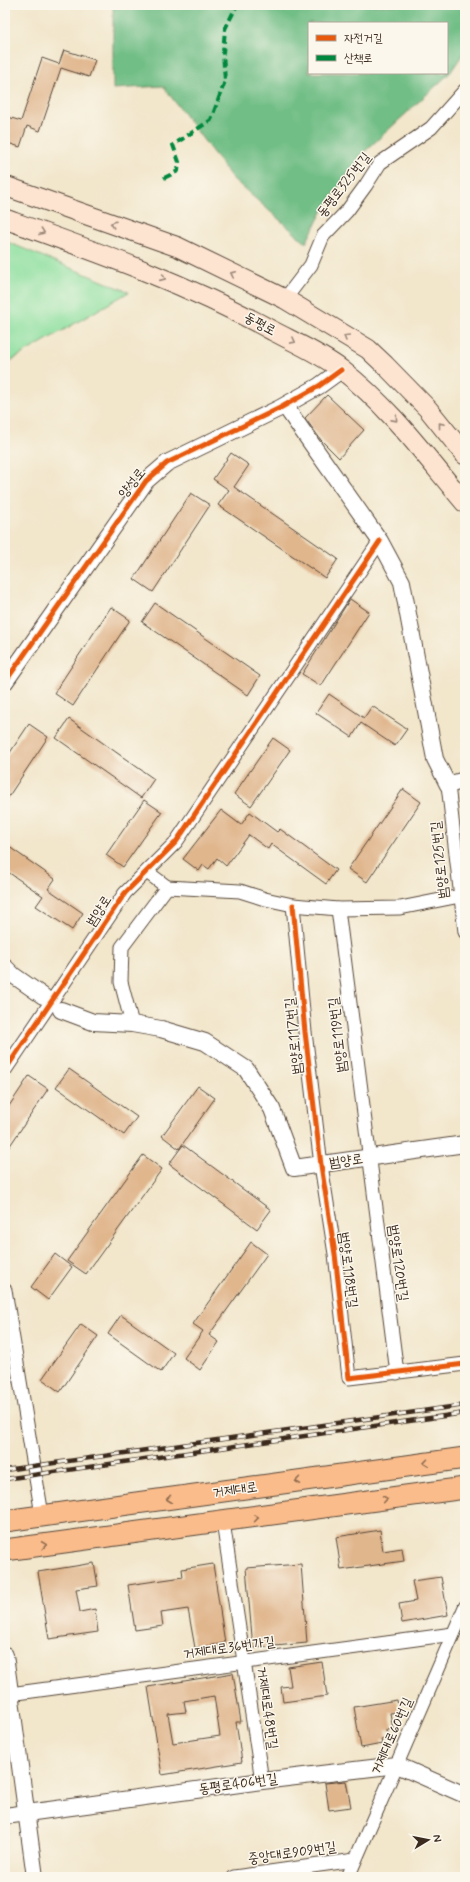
<svg xmlns="http://www.w3.org/2000/svg" width="470" height="1882" font-family="Mynerve,'Poor Story',sans-serif">
	<style>
		.green { fill: #8cdf9f; stroke: #64845e }
		.forest { fill: #71be86; stroke: #567452; fill-rule: evenodd }
		.building { fill: #e0b68d; fill-rule: evenodd }
		.lines { fill: none; stroke-linecap: round; stroke-linejoin: round }
		.minor-casing { stroke: #564638; stroke-width: 15 }
		.tertiary-casing { stroke: #564638; stroke-width: 18 }
		.secondary-casing { stroke: #564638; stroke-width: 21 }
		.primary-casing { stroke: #564638; stroke-width: 23 }
		.minor { stroke: #fff; stroke-width: 13 }
		.tertiary { stroke: #fff; stroke-width: 16 }
		.secondary { stroke: #fde4d1; stroke-width: 19 }
		.primary { stroke: #fabc8b; stroke-width: 21 }
		.rail-casing { stroke: #3b2a1e; stroke-width: 4.5 }
		.rail { stroke: #fbf7ec; stroke-width: 3; stroke-dasharray: 9; stroke-linecap: butt }
		.quiet { stroke: #00873e; stroke-width: 4; stroke-dasharray: 8 4; stroke-linecap: butt }
		.cycleway-casing { stroke: #fbf7ec; stroke-width: 8 }
		.cycleway { stroke: #e8590c; stroke-width: 5 }
		.oneway { stroke: #9c8778 }
		.oneway2 { stroke: #916c4f }
		.labels { text-anchor: middle; dominant-baseline: central; stroke-width: 3; stroke-linejoin: round; paint-order: stroke }
		.street-label { font-size: 14px; fill: #3b2a1e; stroke: #fbf7ec }
	</style>
	<rect width="100%" height="100%" fill="#fbf7ec"/>
	<filter id="ink" filterUnits="userSpaceOnUse"><feTurbulence type="fractalNoise" baseFrequency=".025" numOctaves="2"/><feDisplacementMap in="SourceGraphic" scale="8" xChannelSelector="R" yChannelSelector="G"/><feConvolveMatrix kernelMatrix="1 2 1 2 8 2 1 2 1" color-interpolation-filters="sRGB"/></filter>
	<filter id="wash" filterUnits="userSpaceOnUse"><feTurbulence type="fractalNoise" baseFrequency=".012" numOctaves="4" result="noise"/><feDisplacementMap in="SourceGraphic" scale="16" xChannelSelector="R" yChannelSelector="G"/><feGaussianBlur stdDeviation="0.9" result="paint"/><feColorMatrix in="noise" values="0 0 0 0 0 0 0 0 0 0 0 0 0 0 0 0 0 1.4 0 .05"/><feComposite in="paint" operator="in"/></filter>
	<g filter="url(#wash)">
		<rect width="100%" height="100%" fill="#f2e6cb"/>
		<polygon class="green" points="5,241 129,292 5,364"/>
		<path class="forest" d="M113,5h352v46l-15,22 -90,83 -36,52 -18,35 -74,-65 -69,-92 -50,3zM309,23h138v50h-138z"/>
		<g id="blocks">
			<g class="building">
				<polygon points="64,50 95,60 89,77 61,68 40,131 27,126 20,147 5,142 5,116 21,121 42,58 59,64"/>
				<polygon points="327,395 364,430 339,458 321,440 305,418"/>
				<polygon points="231,453 249,465 234,487 338,559 325,578 218,505 229,490 213,479"/>
				<polygon points="191,493 210,505 153,592 134,579"/>
				<polygon points="350,599 369,612 321,686 302,674"/>
				<polygon points="155,603 260,676 248,695 142,622"/>
				<polygon points="111,607 130,620 73,706 54,693"/>
				<polygon points="329,694 364,718 372,706 407,729 395,746 361,723 352,737 316,713"/>
				<polygon points="69,719 154,779 141,798 56,738"/>
				<polygon points="29,724 48,737 5,802 5,760"/>
				<polygon points="273,738 290,750 251,806 234,794"/>
				<polygon points="403,789 421,802 367,882 348,869"/>
				<polygon points="144,800 162,812 123,867 106,855"/>
				<polygon points="221,810 241,825 250,812 277,832 280,829 336,870 326,884 271,844 268,849 249,835 226,866 217,858 209,869 203,865 199,871 183,859"/>
				<polygon points="5,844 55,879 48,889 83,913 72,930 36,906 43,896 5,870"/>
				<polygon points="69,1069 137,1117 124,1135 56,1087"/>
				<polygon points="29,1076 48,1089 5,1153 5,1112"/>
				<polygon points="198,1086 215,1098 179,1149 162,1136"/>
				<polygon points="183,1145 271,1210 257,1229 169,1164"/>
				<polygon points="143,1155 162,1169 86,1274 67,1261"/>
				<polygon points="251,1242 267,1254 209,1335 219,1342 200,1370 184,1358 203,1331 193,1324"/>
				<polygon points="55,1254 72,1267 48,1300 31,1287"/>
				<polygon points="121,1315 174,1353 161,1372 108,1334"/>
				<polygon points="81,1324 98,1336 60,1392 42,1379"/>
				<polygon points="380,1530 383,1551 402,1548 404,1561 341,1570 336,1537"/>
				<polygon points="94,1563 98,1586 76,1589 80,1612 95,1609 98,1632 49,1639 38,1572"/>
				<polygon points="213,1564 225,1643 195,1648 188,1609 161,1613 163,1626 135,1630 128,1585 183,1577 182,1569"/>
				<polygon points="301,1564 307,1643 253,1648 246,1568"/>
				<polygon points="441,1577 448,1615 402,1623 399,1604 416,1601 412,1581"/>
				<polygon points="322,1662 327,1696 283,1702 281,1687 291,1686 288,1667"/>
				<path d="M233,1673l8,49h-5l6,40 -80,13 -14,-88zM214,1696l6,40 -47,7 -5,-29 18,-2 -2,-11z"/>
				<polygon points="397,1700 399,1712 390,1713 393,1729 386,1730 387,1738 381,1739 382,1744 361,1748 354,1707"/>
				<polygon points="346,1781 351,1807 329,1810 325,1783"/>
			</g>
		</g>
	</g>
	<g filter="url(#ink)">
		<use href="#blocks" fill-opacity="0" stroke="#564638" stroke-width="1"/>
		<g class="lines">
			<defs>
				<g id="minor">
					<polyline points="285,299 311,265 323,236 347,211 366,185 380,163 431,128 465,90"/>
					<polyline points="448,785 465,932"/>
					<polyline points="147,872 167,887"/>
					<polyline points="293,905 305,1032 321,1165 335,1254 349,1378 465,1364"/>
					<polyline points="338,909 397,1373"/>
					<polyline points="132,1024 121,982 122,947 167,887 240,891 265,899 293,905 338,909 400,908 460,896"/>
					<polyline points="5,1070 125,893 176,842 380,541"/>
					<polyline points="5,1290 42,1515"/>
					<polyline points="223,1522 262,1781"/>
					<polyline points="10,1694 453,1634"/>
					<polyline points="234,1877 355,1860"/>
					<polyline points="348,1877 465,1607"/>
				</g>
				<g id="tertiary">
					<polyline points="285,406 380,541 402,582 435,759 448,785 465,780"/>
					<polyline points="5,682 146,481 167,463 280,408 319,386 341,370"/>
					<polyline points="5,967 13,975 43,996"/>
					<polyline points="61,1010 93,1022 132,1024 161,1029 205,1042 246,1069 272,1109 294,1168 465,1144"/>
					<polyline points="5,1655 35,1877"/>
					<polyline points="5,1816 262,1781 397,1765 465,1795"/>
				</g>
				<g id="secondary">
					<polyline points="5,186 178,247 285,299 368,349 385,365 428,409 465,455"/>
					<path d="M5,219c92,33 183,65 268,112 23,12 48,23 69,39 48,37 84,87 123,133"/>
				</g>
				<g id="primary">
					<polyline points="5,1521 465,1458"/>
					<polyline points="5,1550 465,1488"/>
				</g>
			</defs>
			<use href="#minor" class="minor-casing"/>
			<use href="#tertiary" class="tertiary-casing"/>
			<use href="#secondary" class="secondary-casing"/>
			<use href="#primary" class="primary-casing"/>
			<use href="#minor" class="minor"/>
			<use href="#tertiary" class="tertiary"/>
			<use href="#secondary" class="secondary"/>
			<use href="#primary" class="primary"/>
			<defs>
				<g id="rail">
					<polyline points="5,1470 465,1405"/>
					<polyline points="5,1479 465,1413"/>
				</g>
			</defs>
			<use href="#rail" class="rail-casing"/>
			<use href="#rail" class="rail"/>
			<polyline class="quiet" points="164,178 178,171 179,162 173,145 211,120 225,81 223,53 225,29 237,5"/>
			<defs>
				<g id="cycleway">
					<polyline points="5,682 146,481 167,463 280,408 319,386 341,370"/>
					<polyline points="293,905 305,1032 321,1165 335,1254 349,1378 465,1364"/>
					<polyline points="5,1070 125,893 176,842 380,541"/>
				</g>
			</defs>
			<use href="#cycleway" class="cycleway-casing"/>
			<use href="#cycleway" class="cycleway"/>
		</g>
		<defs><path id="oneway-chevron" d="M-2-3.5L2.5 0L-2 3.5" fill="none" stroke-width="1.6" stroke-linecap="round" stroke-linejoin="round"/></defs>
		<g class="oneway">
			<use href="#oneway-chevron" transform="translate(113 224) rotate(-161)"/>
			<use href="#oneway-chevron" transform="translate(42 232) rotate(20)"/>
			<use href="#oneway-chevron" transform="translate(233 274) rotate(-154)"/>
			<use href="#oneway-chevron" transform="translate(163 278) rotate(24)"/>
			<use href="#oneway-chevron" transform="translate(346 337) rotate(-150)"/>
			<use href="#oneway-chevron" transform="translate(293 341) rotate(28)"/>
			<use href="#oneway-chevron" transform="translate(395 419) rotate(48)"/>
			<use href="#oneway-chevron" transform="translate(441 425) rotate(-129)"/>
		</g>
		<g class="oneway2">
			<use href="#oneway-chevron" transform="translate(426 1463) rotate(172)"/>
			<use href="#oneway-chevron" transform="translate(298 1481) rotate(172)"/>
			<use href="#oneway-chevron" transform="translate(169 1499) rotate(173)"/>
			<use href="#oneway-chevron" transform="translate(385 1499) rotate(-8)"/>
			<use href="#oneway-chevron" transform="translate(256 1518) rotate(-8)"/>
			<use href="#oneway-chevron" transform="translate(44 1545) rotate(-8)"/>
		</g>
	</g>
	<g class="labels">
		<g class="street-label">
			<text transform="translate(344 185) rotate(-52)">동평로325번길</text>
			<text transform="translate(260 324) rotate(28)">동평로</text>
			<text transform="translate(132 483) rotate(-51)">양성로</text>
			<text transform="translate(440 860) rotate(-96)">범양로125번길</text>
			<text transform="translate(99 911) rotate(-57)">범양로</text>
			<text transform="translate(338 1035) rotate(-97)">범양로119번길</text>
			<text transform="translate(294 1036) rotate(-96)">범양로117번길</text>
			<text transform="translate(346 1161) rotate(-8)">범양로</text>
			<text transform="translate(398 1263) rotate(82)">범양로120번길</text>
			<text transform="translate(348 1270) rotate(83)">범양로118번길</text>
			<text transform="translate(235 1490) rotate(-8)">거제대로</text>
			<text transform="translate(229 1648) rotate(-8)">거제대로36번가길</text>
			<text transform="translate(267 1708) rotate(82)">거제대로48번길</text>
			<text transform="translate(392 1736) rotate(-66)">거제대로60번길</text>
			<text transform="translate(238 1784) rotate(-8)">동평로406번길</text>
			<text transform="translate(292 1853) rotate(-8)">중앙대로909번길</text>
		</g>
	</g>
	<rect width="470" height="1882" fill="none" stroke="#fbf7ec" stroke-width="20"/>
	<rect x="308" y="22" width="140" height="52" fill="#fbf7ec" stroke="#aea59a"/>
	<rect x="316" y="35" width="20" height="6" fill="#e8590c" stroke="#aea59a"/>
	<text x="344" y="42" font-size="12" fill="#3b2a1e">자전거길</text>
	<rect x="316" y="55" width="20" height="6" fill="#00873e" stroke="#aea59a"/>
	<text x="344" y="62" font-size="12" fill="#3b2a1e">산책로</text>
	<g transform="translate(428 1840) rotate(80)" stroke="#fbf7ec" stroke-width="3" paint-order="stroke">
	<path d="M0-3L7 15L0 10L-7 15Z" fill="#3b2a1e"/>
	<text y="-6" font-size="11" font-weight="bold" text-anchor="middle" fill="#3b2a1e">N</text>
	</g>
</svg>
